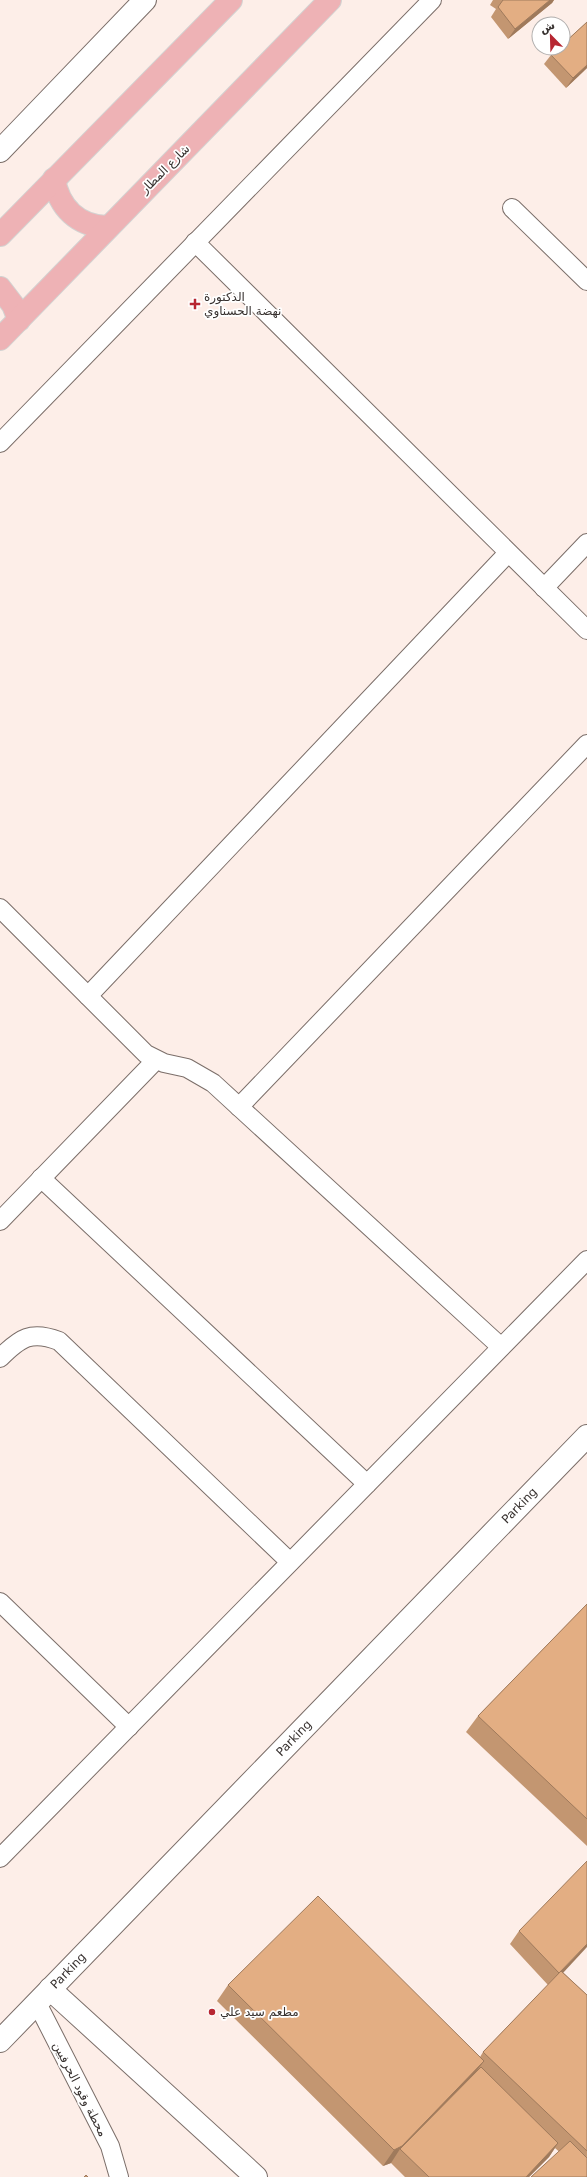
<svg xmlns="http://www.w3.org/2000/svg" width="587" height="2177" font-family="'DejaVu Sans','Noto Naskh Arabic',sans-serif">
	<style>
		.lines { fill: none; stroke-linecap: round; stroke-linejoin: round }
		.service-casing { stroke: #7b6e69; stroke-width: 20 }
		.minor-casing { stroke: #7b6e69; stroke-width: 24 }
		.tertiary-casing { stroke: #7b6e69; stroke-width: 24 }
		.primary-casing { stroke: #d3d2d1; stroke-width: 24 }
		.service { stroke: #fff; stroke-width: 18 }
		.minor { stroke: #fff; stroke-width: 22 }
		.tertiary { stroke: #fff; stroke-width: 22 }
		.primary { stroke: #eeb2b5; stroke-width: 22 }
		.wall { fill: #c39671 }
		.shaded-wall { fill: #9f7a5c }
		.building { fill: #e3ae83; stroke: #9f7a5c }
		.poi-dot { fill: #b72631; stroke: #fff; stroke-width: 1.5 }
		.labels { text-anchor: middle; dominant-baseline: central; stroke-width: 3.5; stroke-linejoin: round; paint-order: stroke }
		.street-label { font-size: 12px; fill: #37312f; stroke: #fff }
		.poi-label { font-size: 12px; fill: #37312f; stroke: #fff; text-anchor: start }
	</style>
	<rect width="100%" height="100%" fill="#fdeee8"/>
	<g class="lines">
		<defs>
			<g id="service">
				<polyline points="512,208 587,281"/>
				<polyline points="195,242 587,630"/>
				<polyline points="0,443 432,0"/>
				<polyline points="544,588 587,543"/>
				<polyline points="0,908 146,1054 164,1063 187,1068 213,1083 501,1347"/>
				<polyline points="88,996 508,553"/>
				<polyline points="239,1107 587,744"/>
				<polyline points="41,1178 367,1484"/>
				<polyline points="0,1221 156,1060"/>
				<path d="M0,1358c20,-20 31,-28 59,-17l231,221"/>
				<polyline points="0,1602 129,1727"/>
				<polyline points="0,1858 587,1260"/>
				<polyline points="37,2003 110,2146 119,2177"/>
			</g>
			<g id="minor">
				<polyline points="50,1989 256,2177"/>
				<path id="s1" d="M0,2041l587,-605"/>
			</g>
			<polyline id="tertiary" points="0,151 145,0"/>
			<g id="primary">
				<path d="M54,179c5,29 24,47 53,48"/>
				<polyline points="0,235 231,0"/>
				<polyline points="0,288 13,305 19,320"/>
				<polyline points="0,339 330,0"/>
			</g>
		</defs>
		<use href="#service" class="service-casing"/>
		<use href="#minor" class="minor-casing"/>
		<use href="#tertiary" class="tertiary-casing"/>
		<use href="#primary" class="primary-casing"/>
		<use href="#service" class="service"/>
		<use href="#minor" class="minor"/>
		<use href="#tertiary" class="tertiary"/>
		<use href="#primary" class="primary"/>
	</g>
	<g class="wall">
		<polygon points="493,0 554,0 552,3 508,39 491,17 496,9 490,5"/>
		<polygon points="587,22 587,68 566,88 544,64 551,55"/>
		<polygon points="587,1604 587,1846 466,1732 478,1716"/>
		<polygon points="519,1931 587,1995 587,2177 555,2148 549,2157 529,2177 405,2177 391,2163 383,2166 217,2001 228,1985 480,2057 483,2052 548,1985 510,1944"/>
	</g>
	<g class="shaded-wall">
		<polygon points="550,0 554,0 552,3 508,39 515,29"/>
		<polygon points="587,65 587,68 566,88 573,78"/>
		<polygon points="587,1944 587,1947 550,1987 559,1973"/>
		<polygon points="484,2061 472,2077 400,2149 391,2163 383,2166 394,2150"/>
		<polygon points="558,2143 549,2157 529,2177 526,2177"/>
	</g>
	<g class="building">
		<polygon points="503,0 550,0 515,29 498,7"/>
		<polygon points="587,22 587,65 573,78 551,55 558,48 563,48 563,44"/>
		<polygon points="587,1604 587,1819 478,1716"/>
		<polygon points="587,1861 587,1944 559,1973 519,1931"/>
		<polygon points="318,1896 484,2061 402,2146 394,2150 228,1985"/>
		<polygon points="561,1971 587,1995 587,2151 483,2052"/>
		<polygon points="481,2067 558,2143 526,2177 429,2177 400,2149"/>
		<polygon points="570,2141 587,2158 587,2177 531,2177"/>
		<polygon points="86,2175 88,2177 84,2177"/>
	</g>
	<g class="poi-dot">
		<path d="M193 298h4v4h4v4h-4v4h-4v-4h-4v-4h4z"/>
		<circle cx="212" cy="2012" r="4"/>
	</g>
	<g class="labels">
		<g class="street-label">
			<text transform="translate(165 169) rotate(-45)">شارع المطار</text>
			<text stroke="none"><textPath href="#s1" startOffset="746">Parking</textPath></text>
			<text stroke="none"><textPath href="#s1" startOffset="422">Parking</textPath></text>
			<text stroke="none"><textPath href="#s1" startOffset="98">Parking</textPath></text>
			<text transform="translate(80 2089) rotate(63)">محطة وقود الحرفيين</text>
		</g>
		<g class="poi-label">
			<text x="204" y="297">الدكتورة<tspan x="204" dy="14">نهضة الحسناوي</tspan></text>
			<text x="220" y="2012">مطعم سيد علي</text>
		</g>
	</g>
	<g transform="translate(551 36) rotate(337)"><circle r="19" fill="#ffffff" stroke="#afadac"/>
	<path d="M0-3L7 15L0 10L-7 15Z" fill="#b72631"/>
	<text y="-6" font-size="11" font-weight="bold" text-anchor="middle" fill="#37312f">ش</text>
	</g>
</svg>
